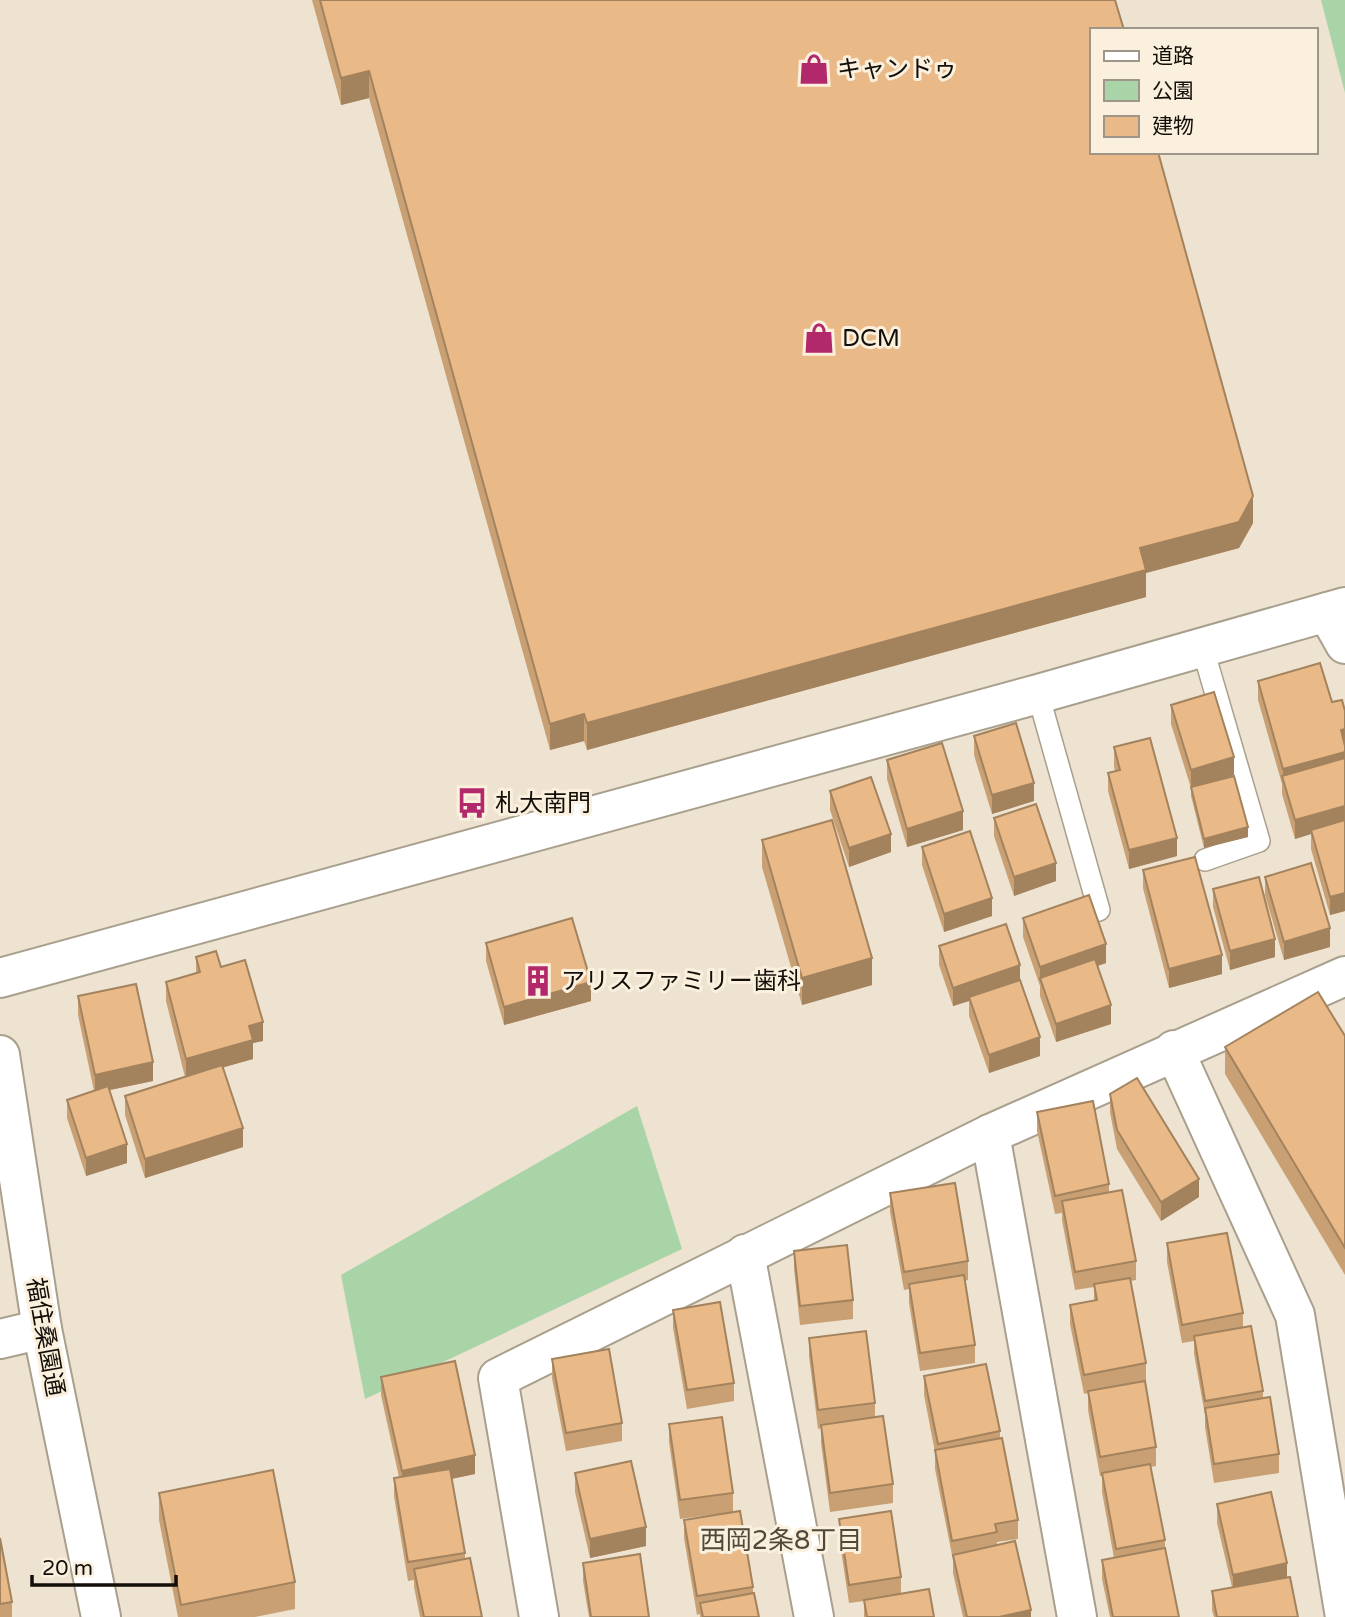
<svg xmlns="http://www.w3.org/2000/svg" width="1345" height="1617" font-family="'Varela Round','Noto Sans JP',sans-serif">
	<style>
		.green { fill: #a9d4a8 }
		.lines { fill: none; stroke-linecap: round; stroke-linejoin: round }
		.service-casing { stroke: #a99f8d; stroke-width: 24 }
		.minor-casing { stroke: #a99f8d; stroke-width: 42 }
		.tertiary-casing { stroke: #a99f8d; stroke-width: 42 }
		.service { stroke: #fff; stroke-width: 21 }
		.minor { stroke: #fff; stroke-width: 38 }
		.tertiary { stroke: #fff; stroke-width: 38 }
		.wall { fill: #c8a074 }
		.shaded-wall { fill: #a3825e }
		.building { fill: #e9ba87; stroke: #a3825e; stroke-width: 2 }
		.labels { text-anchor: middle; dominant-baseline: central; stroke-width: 6; stroke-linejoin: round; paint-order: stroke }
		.poi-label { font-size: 24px; fill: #120e08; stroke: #fbf0dd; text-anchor: start }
		.street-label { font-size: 24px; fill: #120e08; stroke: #fbf0dd }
		.neighbourhood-label { font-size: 26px; fill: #504838; stroke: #fbf0dd }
	</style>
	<rect width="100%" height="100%" fill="#ede3d0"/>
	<g class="green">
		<polygon points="1321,0 1345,0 1345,93"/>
		<polygon points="637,1106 682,1249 365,1399 341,1275"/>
	</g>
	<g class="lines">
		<defs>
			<g id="service">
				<polyline points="1202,646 1259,841 1205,860"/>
				<polyline points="1038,694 1099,910 1068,919"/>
			</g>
			<g id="minor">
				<polyline points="1327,612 1345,644"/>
				<polyline points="1174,1050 1295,1315 1345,1617"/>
				<polyline points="990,1134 1077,1617"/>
				<polyline points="745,1254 814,1617"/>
				<polyline points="0,1339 42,1329"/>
				<polyline points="539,1617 498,1378 990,1134 1345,976"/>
			</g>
			<g id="tertiary">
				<polyline points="0,978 1038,694 1345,607"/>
				<polyline points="0,1055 42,1329 101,1617"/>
			</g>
		</defs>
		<use href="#service" class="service-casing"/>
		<use href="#minor" class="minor-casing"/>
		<use href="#tertiary" class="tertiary-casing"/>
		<use href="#service" class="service"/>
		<use href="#minor" class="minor"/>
		<use href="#tertiary" class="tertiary"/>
	</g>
	<g class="wall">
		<polygon points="312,0 1115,0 1253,523 1239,548 1146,573 1146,597 587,750 584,741 550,750 369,98 341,105"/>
		<polygon points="1258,681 1332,702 1345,711 1345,911 1330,915 1311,849 1311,834 1295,839 1282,794 1282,784 1258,700"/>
		<polygon points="1171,705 1248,837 1204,848 1191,796 1191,788 1171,724"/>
		<polygon points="974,736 1034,801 992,814 974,755"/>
		<polygon points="1114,747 1177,856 1129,869 1108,791 1108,773 1115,771 1114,766"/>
		<polygon points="887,760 963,830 907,847 887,779"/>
		<polygon points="830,791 891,852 849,867 830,810"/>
		<polygon points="994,818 1056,881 1014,896 994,836"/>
		<polygon points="762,840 872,985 802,1005 762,867"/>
		<polygon points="922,847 992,916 944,932 922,865"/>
		<polygon points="1143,870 1222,974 1169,988 1143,888"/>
		<polygon points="1265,877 1330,947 1284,960 1265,895"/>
		<polygon points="1213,889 1275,957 1230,970 1213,907"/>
		<polygon points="1023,918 1106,963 1097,966 1111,1024 1056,1042 1040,996 1040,986 1023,937"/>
		<polygon points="486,943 591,1001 504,1025 486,961"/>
		<polygon points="939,946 1020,981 1040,1056 989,1073 969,1016 969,1001 953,1006 939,965"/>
		<polygon points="196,957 221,967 263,1041 253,1043 253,1059 223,1067 243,1147 145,1178 125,1115 125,1096 185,1077 166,1001 166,982 196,973"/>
		<polygon points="78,996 153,1081 110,1090 127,1163 86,1176 67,1118 67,1100 94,1091 78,1015"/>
		<polygon points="1345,1036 1345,1275 1225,1074 1225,1047"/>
		<polygon points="1110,1094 1199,1197 1161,1221 1117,1149 1110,1112"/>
		<polygon points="1037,1112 1109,1184 1109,1193 1136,1261 1136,1280 1130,1281 1146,1363 1146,1382 1145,1382 1156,1447 1156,1466 1150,1467 1165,1540 1165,1548 1179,1617 1110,1617 1102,1579 1102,1560 1114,1558 1102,1492 1102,1476 1100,1476 1088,1410 1088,1393 1084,1394 1070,1324 1070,1305 1094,1301 1094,1287 1075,1290 1062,1220 1062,1213 1055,1214 1037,1131"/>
		<polygon points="890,1193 968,1261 968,1280 965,1281 975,1345 975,1363 920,1371 909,1303 909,1289 904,1290 890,1212"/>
		<polygon points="1167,1243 1243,1313 1243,1327 1263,1391 1263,1398 1279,1454 1279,1473 1214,1483 1205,1427 1205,1415 1194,1354 1194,1341 1182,1343 1167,1262"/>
		<polygon points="794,1251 853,1300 853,1319 800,1325 794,1269"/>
		<polygon points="673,1310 734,1383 734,1401 687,1409 673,1328"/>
		<polygon points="809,1338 875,1403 875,1417 893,1484 893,1503 830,1512 821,1443 821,1428 818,1429 809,1356"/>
		<polygon points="552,1359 622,1423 622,1441 566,1451 552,1378"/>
		<polygon points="924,1376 1000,1431 1000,1438 1018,1520 1018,1539 997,1542 997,1545 1031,1617 963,1617 953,1573 953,1560 935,1469 935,1452 924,1395"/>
		<polygon points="381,1377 475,1474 451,1479 465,1553 465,1559 482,1617 420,1617 414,1587 414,1580 408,1581 394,1496 394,1478 399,1477 381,1395"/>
		<polygon points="669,1424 733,1493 733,1512 680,1519 669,1442"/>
		<polygon points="575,1473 646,1546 590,1558 575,1492"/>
		<polygon points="159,1493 295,1582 295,1609 255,1617 178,1617 159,1520"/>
		<polygon points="1217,1504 1287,1577 1298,1617 1214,1617 1212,1610 1212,1591 1232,1587 1217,1523"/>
		<polygon points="839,1519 901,1577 901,1593 934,1617 864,1617 864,1601 849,1603 839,1537"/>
		<polygon points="684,1520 753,1587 753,1593 759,1617 700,1617 700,1614 697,1615 684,1538"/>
		<polygon points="0,1538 12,1602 12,1617 0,1617"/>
		<polygon points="583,1563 649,1617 589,1617 583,1581"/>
	</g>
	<g class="shaded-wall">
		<polygon points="369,71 369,98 341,105 341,78"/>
		<polygon points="1253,496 1253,523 1239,548 1146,573 1146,597 587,750 587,723"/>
		<polygon points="584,714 584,741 550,750 550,724"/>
		<polygon points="1345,729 1345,748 1341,730"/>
		<polygon points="1345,752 1345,770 1283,780 1283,769"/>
		<polygon points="1234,757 1234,775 1191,789 1191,770"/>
		<polygon points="1034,783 1034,801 992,814 992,795"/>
		<polygon points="1345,806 1345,825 1311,830 1311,834 1295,839 1295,820"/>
		<polygon points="963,811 963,830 907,847 907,829"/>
		<polygon points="1248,827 1248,837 1204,848 1204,839"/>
		<polygon points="891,834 891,852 849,867 849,848"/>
		<polygon points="1177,838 1177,856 1129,869 1129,850"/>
		<polygon points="1056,863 1056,881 1014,896 1014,877"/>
		<polygon points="1345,893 1345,911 1330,915 1330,897"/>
		<polygon points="992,898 992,916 944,932 944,914"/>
		<polygon points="1330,928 1330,947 1284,960 1284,942"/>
		<polygon points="1275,939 1275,957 1230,970 1230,951"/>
		<polygon points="1106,944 1106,963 1043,985 1040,978 1040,986 1040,967"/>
		<polygon points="1222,955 1222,974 1169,988 1169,969"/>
		<polygon points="872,958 872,985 802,1005 802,978"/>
		<polygon points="1020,965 1020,984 969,997 969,1001 953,1006 953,988"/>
		<polygon points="591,982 591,1001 504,1025 504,1007"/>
		<polygon points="1111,1005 1111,1024 1056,1042 1056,1024"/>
		<polygon points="263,1022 263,1041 253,1043 253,1059 186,1078 186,1059 249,1026"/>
		<polygon points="1040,1037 1040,1056 989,1073 989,1055"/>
		<polygon points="153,1062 153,1081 95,1093 95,1075"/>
		<polygon points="243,1128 243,1147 145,1178 145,1159"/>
		<polygon points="127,1144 127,1163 86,1176 86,1158"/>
		<polygon points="1199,1179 1199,1197 1161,1221 1161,1202"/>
		<polygon points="475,1455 475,1474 402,1489 402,1471"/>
		<polygon points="646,1527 646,1546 590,1558 590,1539"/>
		<polygon points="1287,1563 1287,1582 1233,1594 1233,1575"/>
		<polygon points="1031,1610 1031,1617 999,1617"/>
	</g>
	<g class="building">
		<polygon points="320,0 1115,0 1124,30 1091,30 1091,152 1158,152 1253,496 1239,522 1140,548 1146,570 587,723 584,714 550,724 369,71 341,78"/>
		<polygon points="1320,663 1332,702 1342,700 1345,711 1345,729 1341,730 1345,746 1345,752 1283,769 1258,681"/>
		<polygon points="1214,692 1234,757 1191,770 1171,705"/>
		<polygon points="1016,723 1034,783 992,795 974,736"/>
		<polygon points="1150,738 1177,838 1129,850 1108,773 1120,770 1114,747"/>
		<polygon points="942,743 963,811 907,829 887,760"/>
		<polygon points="1345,758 1345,806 1295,820 1282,776"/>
		<polygon points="1234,776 1248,827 1204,839 1191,787"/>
		<polygon points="871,777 891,834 849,848 830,791"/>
		<polygon points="1036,804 1056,863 1014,877 994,818"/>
		<polygon points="832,820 872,958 802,978 762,840"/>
		<polygon points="1345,820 1345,893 1330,897 1311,830"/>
		<polygon points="970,831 992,898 944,914 922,847"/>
		<polygon points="1195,857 1222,955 1169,969 1143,870"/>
		<polygon points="1311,863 1330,928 1284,942 1265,877"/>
		<polygon points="1259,877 1275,939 1230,951 1213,889"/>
		<polygon points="1089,895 1106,944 1040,967 1023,918"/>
		<polygon points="572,918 591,982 504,1007 486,943"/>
		<polygon points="1006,924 1020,965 953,988 939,946"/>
		<polygon points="216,951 221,967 245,960 263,1022 249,1026 253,1040 186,1059 166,982 200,972 196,957"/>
		<polygon points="1095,959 1111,1005 1056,1024 1040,978"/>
		<polygon points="1020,980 1040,1037 989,1055 969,997"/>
		<polygon points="136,984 153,1062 95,1075 78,996"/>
		<polygon points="1318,992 1345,1036 1345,1248 1225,1047"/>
		<polygon points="222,1065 243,1128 145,1159 125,1096"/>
		<polygon points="1137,1078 1199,1179 1161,1202 1117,1130 1110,1094"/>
		<polygon points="108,1086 127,1144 86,1158 67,1100"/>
		<polygon points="1093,1101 1109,1184 1055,1196 1037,1112"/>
		<polygon points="955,1183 968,1261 904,1272 890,1193"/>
		<polygon points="1122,1190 1136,1261 1075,1272 1062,1201"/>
		<polygon points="1227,1233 1243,1313 1182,1325 1167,1243"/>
		<polygon points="847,1245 853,1300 800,1306 794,1251"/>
		<polygon points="964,1275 975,1345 920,1353 909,1284"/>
		<polygon points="1130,1278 1146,1363 1084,1375 1070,1305 1097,1300 1094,1284"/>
		<polygon points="720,1302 734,1383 687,1390 673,1310"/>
		<polygon points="1251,1326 1263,1391 1205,1401 1194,1336"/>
		<polygon points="866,1331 875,1403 818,1410 809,1338"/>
		<polygon points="609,1349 622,1423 566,1433 552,1359"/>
		<polygon points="455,1361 475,1455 402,1471 381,1377"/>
		<polygon points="986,1364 1000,1431 938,1444 924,1376"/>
		<polygon points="1145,1381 1156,1447 1100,1457 1088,1391"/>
		<polygon points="1270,1397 1279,1454 1214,1464 1205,1408"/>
		<polygon points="883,1416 893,1484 830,1493 821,1425"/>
		<polygon points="722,1417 733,1493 680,1500 669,1424"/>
		<polygon points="1002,1438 1018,1520 995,1524 997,1532 952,1541 935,1450"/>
		<polygon points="631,1461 646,1527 590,1539 575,1473"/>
		<polygon points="1150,1464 1165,1540 1116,1549 1102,1473"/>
		<polygon points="450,1469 465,1553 408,1562 394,1478"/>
		<polygon points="273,1470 295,1582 181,1605 159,1493"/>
		<polygon points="1271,1492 1287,1563 1233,1575 1217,1504"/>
		<polygon points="740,1511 753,1587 697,1596 684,1520"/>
		<polygon points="891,1511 901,1577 849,1585 839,1519"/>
		<polygon points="0,1538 12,1602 0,1604"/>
		<polygon points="1015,1541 1031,1610 999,1617 967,1617 953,1555"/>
		<polygon points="1165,1548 1179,1617 1113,1617 1102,1560"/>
		<polygon points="640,1554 649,1617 591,1617 583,1563"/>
		<polygon points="470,1558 482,1617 424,1617 414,1569"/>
		<polygon points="1290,1577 1298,1617 1217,1617 1212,1591"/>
		<polygon points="929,1589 934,1617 867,1617 864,1600"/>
		<polygon points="754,1593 759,1617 703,1617 700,1603"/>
	</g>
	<defs>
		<symbol id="shop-bare" viewBox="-9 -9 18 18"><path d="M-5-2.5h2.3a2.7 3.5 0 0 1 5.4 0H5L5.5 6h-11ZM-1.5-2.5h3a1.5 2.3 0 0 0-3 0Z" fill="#b2296b" stroke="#fbf0dd" stroke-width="2.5" paint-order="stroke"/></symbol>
		<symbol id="bus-bare" viewBox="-9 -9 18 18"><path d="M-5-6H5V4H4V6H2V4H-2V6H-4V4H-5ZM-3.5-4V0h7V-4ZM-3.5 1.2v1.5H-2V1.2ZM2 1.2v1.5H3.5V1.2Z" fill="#b2296b" stroke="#fbf0dd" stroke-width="2.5" paint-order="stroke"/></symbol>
		<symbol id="building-bare" viewBox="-9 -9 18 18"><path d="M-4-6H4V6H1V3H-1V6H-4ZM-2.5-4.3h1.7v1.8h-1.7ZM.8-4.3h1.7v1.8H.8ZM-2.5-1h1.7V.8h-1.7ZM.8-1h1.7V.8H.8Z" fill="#b2296b" stroke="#fbf0dd" stroke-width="2.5" paint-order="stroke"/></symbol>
	</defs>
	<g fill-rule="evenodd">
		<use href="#shop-bare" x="792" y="47" width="44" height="44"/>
		<use href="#shop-bare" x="797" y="316" width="44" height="44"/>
		<use href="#bus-bare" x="450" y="781" width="44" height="44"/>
		<use href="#building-bare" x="516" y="959" width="44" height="44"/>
	</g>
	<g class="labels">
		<g class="poi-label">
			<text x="837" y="69">キャンドゥ</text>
			<text x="842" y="338">DCM</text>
			<text x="495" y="803">札大南門</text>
			<text x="561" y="981">アリスファミリー歯科</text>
		</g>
		<g class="street-label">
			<text transform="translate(45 1337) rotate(80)">福住桑園通</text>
		</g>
		<g class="neighbourhood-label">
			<text x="781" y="1540">西岡2条8丁目</text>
		</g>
	</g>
	<rect x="1090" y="28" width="228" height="126" fill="#fbf0dd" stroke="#9e9688" stroke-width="2"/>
	<rect x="1104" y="51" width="35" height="10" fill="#ffffff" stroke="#9e9688" stroke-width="2"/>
	<text x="1152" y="63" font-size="21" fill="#120e08">道路</text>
	<rect x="1104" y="80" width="35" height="21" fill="#a9d4a8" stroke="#9e9688" stroke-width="2"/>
	<text x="1152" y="98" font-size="21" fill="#120e08">公園</text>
	<rect x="1104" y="116" width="35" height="21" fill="#e9ba87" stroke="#9e9688" stroke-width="2"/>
	<text x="1152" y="133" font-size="21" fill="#120e08">建物</text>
	<path d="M32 1575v10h144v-10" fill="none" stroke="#120e08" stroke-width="3.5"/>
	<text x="42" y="1575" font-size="21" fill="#120e08" stroke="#fbf0dd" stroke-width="5" paint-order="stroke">20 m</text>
</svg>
